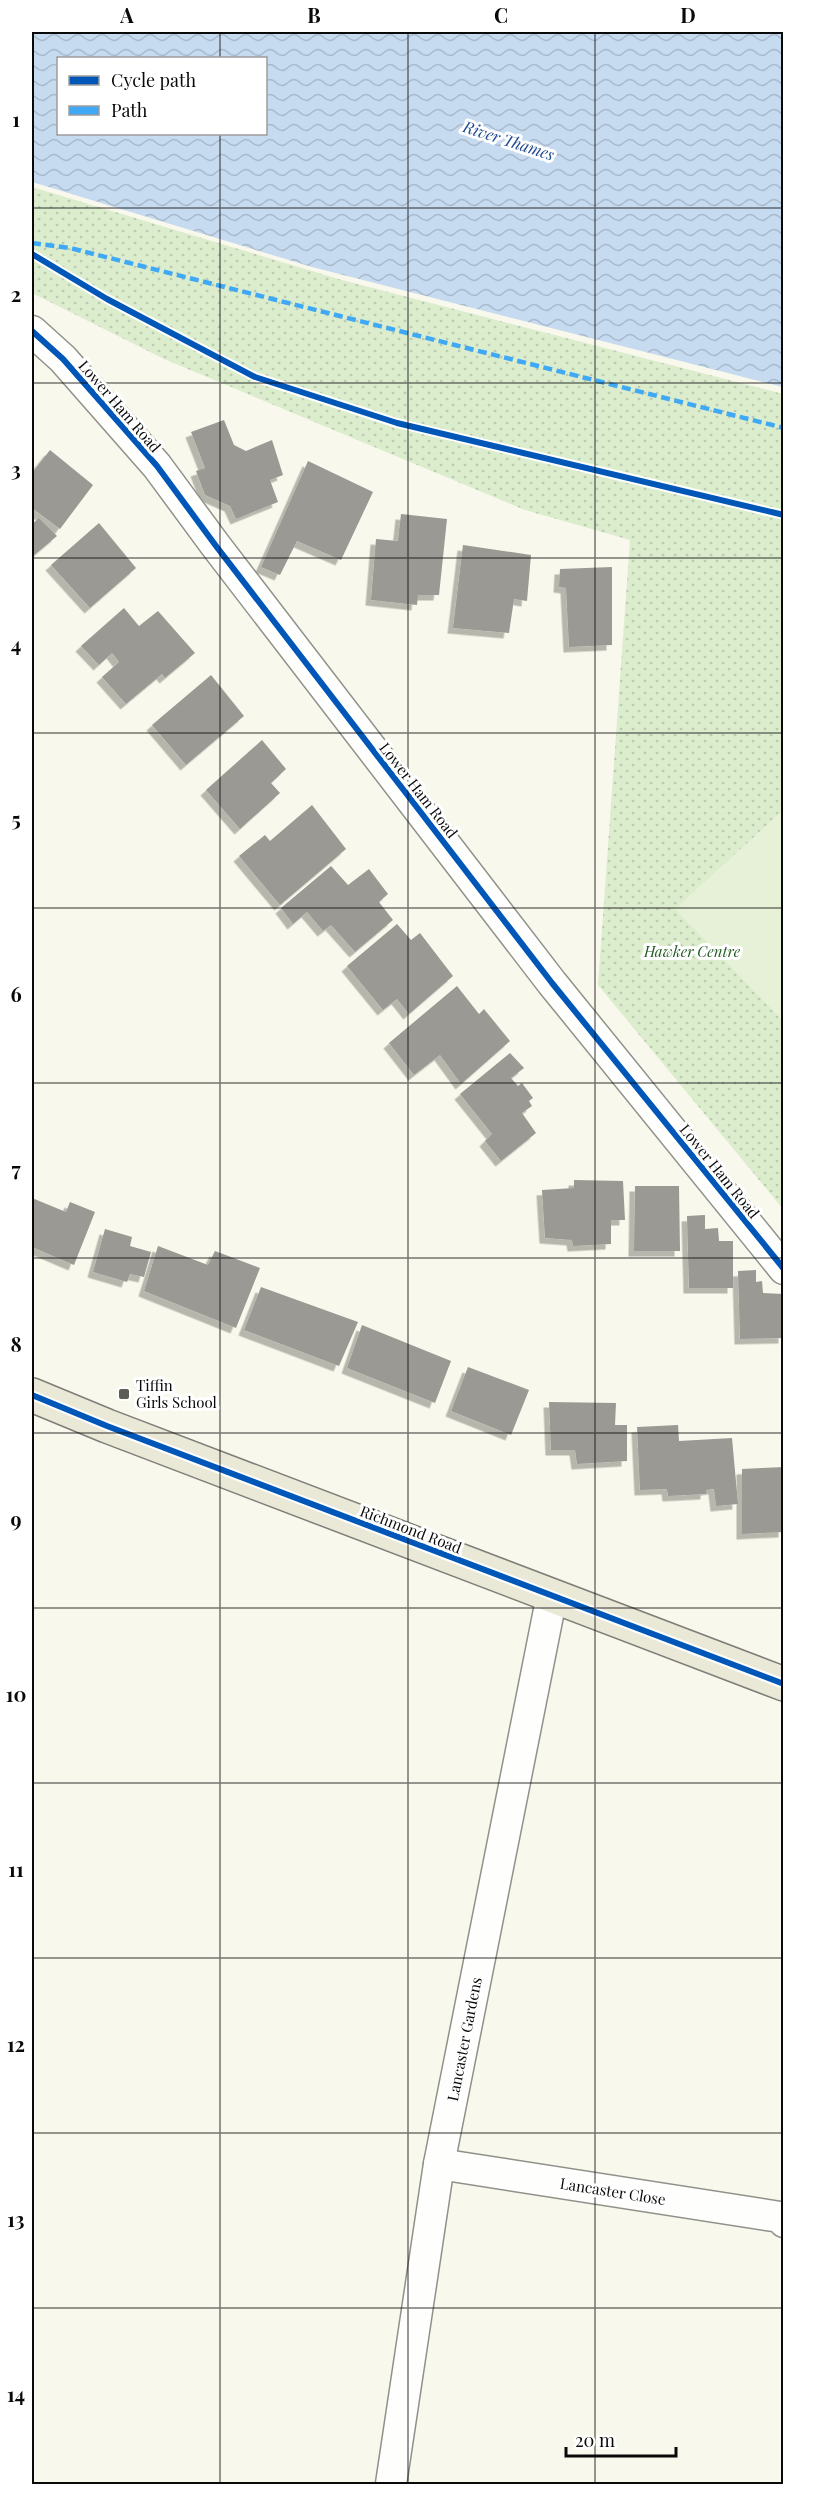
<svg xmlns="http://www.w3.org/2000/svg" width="815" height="2516" font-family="'Playfair Display',serif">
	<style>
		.park { fill: url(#park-dots) }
		.pitch { fill: #e6f1d7 }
		.water { fill: url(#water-waves); fill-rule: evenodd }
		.building { fill: #9a9993; filter: url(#shadow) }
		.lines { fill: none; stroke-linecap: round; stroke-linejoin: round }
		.minor-casing { stroke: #91918b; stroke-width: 33 }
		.primary-casing { stroke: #7e7e78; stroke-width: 36 }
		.minor { stroke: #fefefc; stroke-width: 30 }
		.primary { stroke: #eae9d8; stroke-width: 33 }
		.quiet { stroke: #3fa9f5; stroke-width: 4.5; stroke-dasharray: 9 4.5; stroke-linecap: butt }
		.cycleway-casing { stroke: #fff; stroke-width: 10 }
		.cycleway { stroke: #0057b8; stroke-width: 6 }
		.grid { fill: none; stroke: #090909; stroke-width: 1.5; stroke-opacity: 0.55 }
		.poi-dot { fill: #5d5d58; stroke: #fff; stroke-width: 2 }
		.labels { text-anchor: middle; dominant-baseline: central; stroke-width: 6; stroke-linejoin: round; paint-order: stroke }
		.street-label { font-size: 15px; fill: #090909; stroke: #fff }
		.park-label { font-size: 15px; font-style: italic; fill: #215b20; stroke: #fff }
		.poi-label { font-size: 15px; fill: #090909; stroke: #fff; text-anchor: start }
		.water-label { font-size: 16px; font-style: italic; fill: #1d4991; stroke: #fff }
		.neatline { fill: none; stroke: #090909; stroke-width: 2 }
		.grid-label { font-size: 20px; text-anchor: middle; font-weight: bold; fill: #090909 }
	</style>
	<defs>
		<pattern id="park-dots" width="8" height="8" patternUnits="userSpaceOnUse" patternTransform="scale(1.5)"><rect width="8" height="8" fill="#dcedce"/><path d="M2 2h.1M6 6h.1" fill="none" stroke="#bbcab0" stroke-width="1.8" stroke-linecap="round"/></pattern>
		<pattern id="water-waves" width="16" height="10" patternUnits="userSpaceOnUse" patternTransform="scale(1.5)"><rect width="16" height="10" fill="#c6daf0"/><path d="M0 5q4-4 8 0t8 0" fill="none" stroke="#a9bacc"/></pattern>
		<filter id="shadow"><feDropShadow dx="-5.5" dy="5.5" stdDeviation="0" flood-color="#0004"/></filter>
	</defs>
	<rect width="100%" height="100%" fill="#f8f8ec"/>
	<polygon class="park" points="32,187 342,280 783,394 783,1209 598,985 630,540 525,510 164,359 32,293"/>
	<polygon class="pitch" points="783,810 783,1021 675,909"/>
	<path class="water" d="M32,32h751v355l-471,-120 -280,-85zM58,58h208v76h-208z"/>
	<g class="building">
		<polygon points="224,420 234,445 246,451 272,440 283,475 270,480 278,502 236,519 230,506 205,495 196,471 205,468 191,432"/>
		<polygon points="50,450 93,485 60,529 32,508 32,473"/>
		<polygon points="308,461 373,492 341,560 297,541 280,575 261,567"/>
		<polygon points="401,514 447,519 439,595 418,595 417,605 371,600 376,539 398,541"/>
		<polygon points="39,518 57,536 32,557 32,524"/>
		<polygon points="99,523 136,568 90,608 51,565"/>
		<polygon points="463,545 531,555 527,601 514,599 509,633 453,628"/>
		<polygon points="612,567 612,645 569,647 566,588 559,587 560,569"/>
		<polygon points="124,608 139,626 158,611 195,653 165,678 162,674 126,704 102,677 119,662 112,653 99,665 81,646"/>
		<polygon points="211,675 244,716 186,765 152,725"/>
		<polygon points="262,740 286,769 271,783 280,793 240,829 206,790"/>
		<polygon points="312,805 346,849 280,905 239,856 265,835 270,841"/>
		<polygon points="331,866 348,885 369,869 388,894 379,902 393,920 355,952 331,925 323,931 307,912 293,924 281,908"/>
		<polygon points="397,924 411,940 420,933 453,976 409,1014 397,999 383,1010 347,966"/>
		<polygon points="457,986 479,1014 484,1009 510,1041 461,1084 440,1055 414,1075 389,1043"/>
		<polygon points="510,1053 524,1068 511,1078 518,1086 522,1083 533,1098 529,1101 532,1106 522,1113 536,1133 501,1161 485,1141 492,1134 460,1094"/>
		<polygon points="574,1180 623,1181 625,1220 611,1220 611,1244 573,1246 572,1240 545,1238 542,1190 574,1188"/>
		<polygon points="635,1186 679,1186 680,1251 634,1251"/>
		<polygon points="32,1198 66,1212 70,1202 95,1212 74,1265 32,1247"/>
		<polygon points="705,1215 705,1229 718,1228 719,1241 733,1241 733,1288 689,1288 687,1216"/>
		<polygon points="105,1229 132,1237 130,1246 151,1252 144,1277 130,1274 127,1282 93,1272"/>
		<polygon points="158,1246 208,1265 215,1251 260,1268 236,1328 144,1291"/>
		<polygon points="756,1270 756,1282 762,1281 763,1293 783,1294 784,1338 740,1339 738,1271"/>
		<polygon points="261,1287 358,1322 339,1366 244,1330"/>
		<polygon points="362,1325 451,1361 435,1403 347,1368"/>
		<polygon points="468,1367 529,1390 511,1435 451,1411"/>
		<polygon points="549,1402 616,1403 615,1425 627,1425 627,1461 577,1464 575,1450 551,1450"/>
		<polygon points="678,1425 679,1441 732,1438 738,1504 716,1506 714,1489 706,1490 706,1494 668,1496 667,1489 640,1490 637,1427"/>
		<polygon points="784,1467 784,1532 742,1534 742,1469"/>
	</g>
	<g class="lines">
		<defs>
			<g id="minor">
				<polyline points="32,331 63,359 157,466 216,546 552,983 784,1269"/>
				<polyline points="439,2164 780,2217 784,2222"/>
				<polyline points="391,2484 439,2164 552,1595"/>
			</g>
			<polyline id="primary" points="32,1395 107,1426 784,1684"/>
		</defs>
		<use href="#minor" class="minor-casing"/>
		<use href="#primary" class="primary-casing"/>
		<use href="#minor" class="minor"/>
		<use href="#primary" class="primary"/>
		<polyline class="quiet" points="32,243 70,248 784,428"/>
		<defs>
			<g id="cycleway">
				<polyline points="32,254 107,299 255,377 397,423 784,515"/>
				<polyline points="32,331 63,359 157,466 216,546 552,983 784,1269"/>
				<polyline points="32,1395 107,1426 784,1684"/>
			</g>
		</defs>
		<use href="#cycleway" class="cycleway-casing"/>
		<use href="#cycleway" class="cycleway"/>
	</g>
	<path class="grid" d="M220,32v26M408,32v2452M595,32v2452M220,134v2350M32,208h752M32,383h752M32,558h752M32,733h752M32,908h752M32,1083h752M32,1258h752M32,1433h752M32,1608h752M32,1783h752M32,1958h752M32,2133h752M32,2308h752"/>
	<rect class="poi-dot" x="118" y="1388" width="12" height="12" rx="3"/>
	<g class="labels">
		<g class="street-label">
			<text transform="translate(120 406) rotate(49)">Lower Ham Road</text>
			<text transform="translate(419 790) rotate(52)">Lower Ham Road</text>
			<text transform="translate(720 1171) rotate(51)">Lower Ham Road</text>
			<text transform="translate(411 1529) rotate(21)">Richmond Road</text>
			<text transform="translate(464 2039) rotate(-79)">Lancaster Gardens</text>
			<text transform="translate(613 2191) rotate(9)">Lancaster Close</text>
		</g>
		<g class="park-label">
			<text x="692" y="951">Hawker Centre</text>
		</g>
		<g class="poi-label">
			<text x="136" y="1385">Tiffin<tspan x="136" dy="17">Girls School</tspan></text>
		</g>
		<g class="water-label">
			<text transform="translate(509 140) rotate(18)">River Thames</text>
		</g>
	</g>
	<rect width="815" height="2516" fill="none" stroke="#ffffff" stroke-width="66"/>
	<rect x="57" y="57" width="210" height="78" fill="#ffffff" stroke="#9d9d9d" stroke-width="1.5"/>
	<rect x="69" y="76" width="30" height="9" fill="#0057b8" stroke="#9d9d9d" stroke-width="1.5"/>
	<text x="111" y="87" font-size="18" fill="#090909">Cycle path</text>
	<rect x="69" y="106" width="30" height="9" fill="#3fa9f5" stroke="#9d9d9d" stroke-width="1.5"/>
	<text x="111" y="117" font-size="18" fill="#090909">Path</text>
	<path d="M566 2447v9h110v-9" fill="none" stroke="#090909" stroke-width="3"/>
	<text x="575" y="2447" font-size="18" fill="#090909" stroke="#ffffff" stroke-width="4.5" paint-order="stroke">20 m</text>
	<rect x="33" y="33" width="749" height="2450" class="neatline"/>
	<g class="grid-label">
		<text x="127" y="23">A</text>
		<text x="314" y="23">B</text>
		<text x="501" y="23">C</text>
		<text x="688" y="23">D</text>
		<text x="16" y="127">1</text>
		<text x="16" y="302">2</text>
		<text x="16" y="477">3</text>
		<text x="16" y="652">4</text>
		<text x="16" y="827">5</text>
		<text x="16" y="1002">6</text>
		<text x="16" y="1177">7</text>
		<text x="16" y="1352">8</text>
		<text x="16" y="1527">9</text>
		<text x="16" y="1702">10</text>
		<text x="16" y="1877">11</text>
		<text x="16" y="2052">12</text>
		<text x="16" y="2227">13</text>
		<text x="16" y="2402">14</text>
	</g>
</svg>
